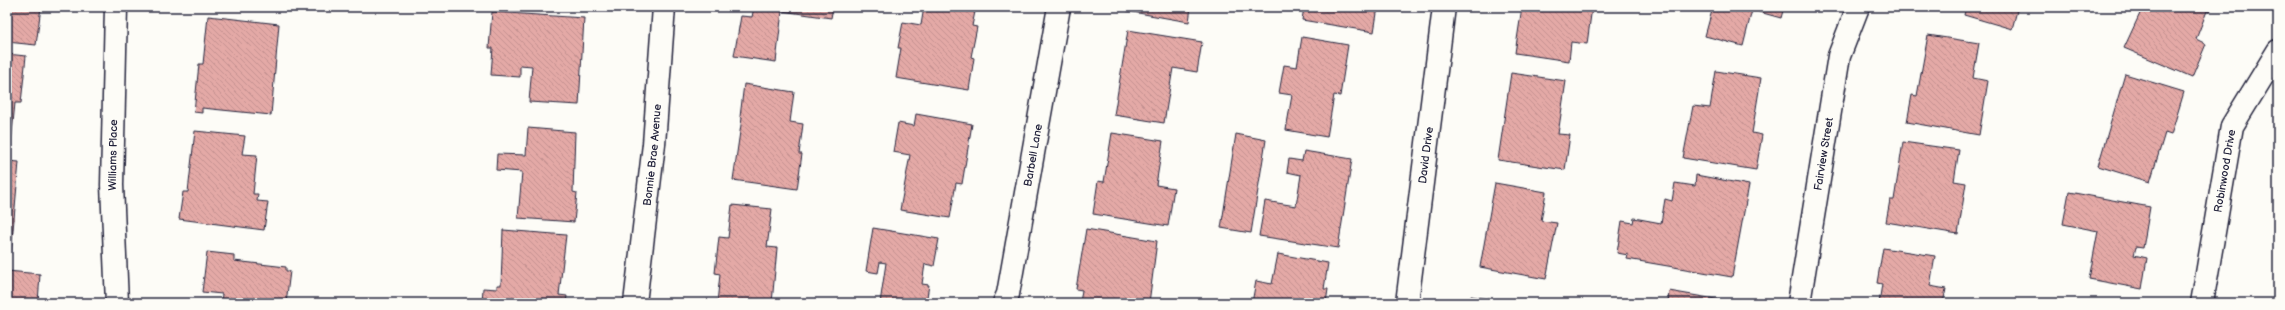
<svg xmlns="http://www.w3.org/2000/svg" width="2285" height="310" font-family="'Balsamiq Sans',sans-serif">
	<style>
		.building { fill: url(#building-back-hatch); stroke: #22223b }
		.lines { fill: none; stroke-linecap: round; stroke-linejoin: round }
		.minor-casing { stroke: #22223b; stroke-width: 25 }
		.minor { stroke: #fdfcf7; stroke-width: 22 }
		.labels { text-anchor: middle; dominant-baseline: central; stroke-width: 3; stroke-linejoin: round; paint-order: stroke }
		.street-label { font-size: 11px; fill: #22223b; stroke: #fdfcf7 }
	</style>
	<defs>
		<pattern id="building-back-hatch" width="6" height="6" patternUnits="userSpaceOnUse"><rect width="6" height="6" fill="#e4a9a6"/><path d="M-1 5l2 2M0 0l6 6M5-1l2 2" fill="none" stroke="#c39190"/></pattern>
	</defs>
	<rect width="100%" height="100%" fill="#fdfcf7"/>
	<filter id="ink" filterUnits="userSpaceOnUse"><feTurbulence type="fractalNoise" baseFrequency=".025" numOctaves="2"/><feDisplacementMap in="SourceGraphic" scale="8" xChannelSelector="R" yChannelSelector="G"/><feConvolveMatrix kernelMatrix="1 2 1 2 8 2 1 2 1" color-interpolation-filters="sRGB"/></filter>
	<g filter="url(#ink)">
		<g class="building">
			<polygon points="7,7 41,7 36,45 7,42"/>
			<polygon points="754,7 833,7 831,18 782,11 776,62 734,56 741,16 752,17"/>
			<polygon points="924,7 976,7 972,26 977,27 971,57 974,58 969,90 896,78 901,48 898,48 903,22 921,25"/>
			<polygon points="1128,7 1191,7 1189,22 1127,11"/>
			<polygon points="1304,7 1378,7 1374,32 1302,20"/>
			<polygon points="1522,7 1592,7 1587,44 1571,42 1569,61 1515,53"/>
			<polygon points="1713,7 1784,7 1781,18 1752,10 1743,46 1705,36"/>
			<polygon points="1966,7 2018,7 2012,29 1964,15"/>
			<polygon points="2143,7 2212,7 2210,12 2207,11 2196,39 2206,44 2192,77 2124,48"/>
			<polygon points="492,12 584,18 579,105 529,102 532,66 520,65 520,77 491,75 493,48 489,48"/>
			<polygon points="208,16 279,24 271,115 202,108 202,113 194,112 199,64 203,64"/>
			<polygon points="1128,30 1202,42 1197,72 1173,68 1164,123 1114,115"/>
			<polygon points="1928,35 1979,43 1973,78 1988,81 1979,135 1907,122 1912,95 1917,96"/>
			<polygon points="1302,37 1348,45 1340,96 1334,95 1327,137 1286,130 1292,95 1279,93 1284,65 1297,67"/>
			<polygon points="7,54 26,56 21,103 15,103 11,143 7,143"/>
			<polygon points="1716,71 1761,78 1752,133 1762,135 1756,170 1683,158 1693,106 1710,108"/>
			<polygon points="1511,73 1566,81 1558,134 1570,135 1565,170 1498,160"/>
			<polygon points="2125,74 2184,92 2171,135 2165,133 2150,182 2098,166"/>
			<polygon points="744,84 794,92 790,122 803,124 799,154 802,154 797,189 733,180 742,118 740,117"/>
			<polygon points="916,114 972,124 962,184 956,183 950,218 900,210 910,155 893,152 898,123 914,126"/>
			<polygon points="528,128 575,132 573,192 577,193 574,222 518,218 522,172 496,170 497,154 526,155"/>
			<polygon points="195,131 245,136 242,154 257,155 253,194 258,194 257,201 268,202 264,230 179,219 183,192 188,192"/>
			<polygon points="1112,133 1163,141 1156,185 1174,188 1168,226 1093,214 1098,181 1104,182"/>
			<polygon points="1236,134 1266,140 1251,233 1221,228"/>
			<polygon points="1903,142 1959,150 1954,181 1966,183 1958,234 1886,222 1890,200 1894,200"/>
			<polygon points="1304,151 1352,159 1338,248 1259,236 1265,201 1296,206 1301,175 1287,172 1289,159 1302,161"/>
			<polygon points="7,161 19,162 11,253 7,253"/>
			<polygon points="1696,175 1749,185 1732,277 1627,259 1628,255 1617,253 1622,221 1633,223 1634,218 1661,223 1665,199 1672,201 1675,183 1695,186"/>
			<polygon points="1495,183 1546,192 1541,221 1557,223 1546,279 1480,267"/>
			<polygon points="2069,192 2150,207 2143,248 2136,247 2134,255 2147,258 2142,289 2089,279 2098,231 2063,224"/>
			<polygon points="732,205 772,209 767,247 777,248 772,303 717,303 720,274 715,273 719,237 728,238"/>
			<polygon points="873,228 939,239 934,266 925,264 922,284 929,285 926,303 880,303 886,263 880,262 878,273 866,271"/>
			<polygon points="1086,229 1157,241 1149,303 1080,303 1082,290 1076,289"/>
			<polygon points="503,230 566,235 559,295 567,296 566,303 482,303 483,288 497,289 497,285 501,285"/>
			<polygon points="1883,248 1935,256 1930,286 1946,289 1943,303 1879,303 1882,284 1877,283"/>
			<polygon points="207,252 234,255 234,261 286,267 286,271 290,271 286,303 221,303 222,294 202,292"/>
			<polygon points="1278,254 1328,263 1324,289 1328,289 1326,303 1252,303 1256,281 1272,284"/>
			<polygon points="7,271 40,274 38,303 7,303"/>
			<polygon points="1669,291 1727,301 1726,303 1647,303 1648,299 1668,302"/>
			<polygon points="1471,296 1509,303 1469,303"/>
		</g>
		<g class="lines">
			<defs>
				<g id="minor">
					<polyline points="116,7 112,185 117,303"/>
					<path id="s1" d="M635,303l19,-159 10,-137"/>
					<path id="s2" d="M1004,303l4,-9 51,-287"/>
					<path id="s3" d="M1407,303l37,-296"/>
					<path id="s4" d="M1799,303l40,-247 19,-49"/>
					<path id="s5" d="M2202,303l30,-177 46,-75"/>
				</g>
			</defs>
			<use href="#minor" class="minor-casing"/>
			<use href="#minor" class="minor"/>
		</g>
	</g>
	<g class="labels">
		<g class="street-label">
			<text stroke="none"><textPath href="#s4" startOffset="151">Fairview Street</textPath></text>
			<text transform="translate(113 155) rotate(-89)">Williams Place</text>
			<text stroke="none"><textPath href="#s1" startOffset="149">Bonnie Brae Avenue</textPath></text>
			<text stroke="none"><textPath href="#s2" startOffset="151">Barbell Lane</textPath></text>
			<text stroke="none"><textPath href="#s3" startOffset="149">David Drive</textPath></text>
			<text stroke="none"><textPath href="#s5" startOffset="134">Robinwood Drive</textPath></text>
		</g>
	</g>
	<rect width="2285" height="310" fill="none" stroke="#fdfcf7" stroke-width="24"/>
	<rect x="12" y="12" width="2261" height="286" fill="none" stroke="#22223b" stroke-width="1.5" filter="url(#ink)"/>
</svg>
